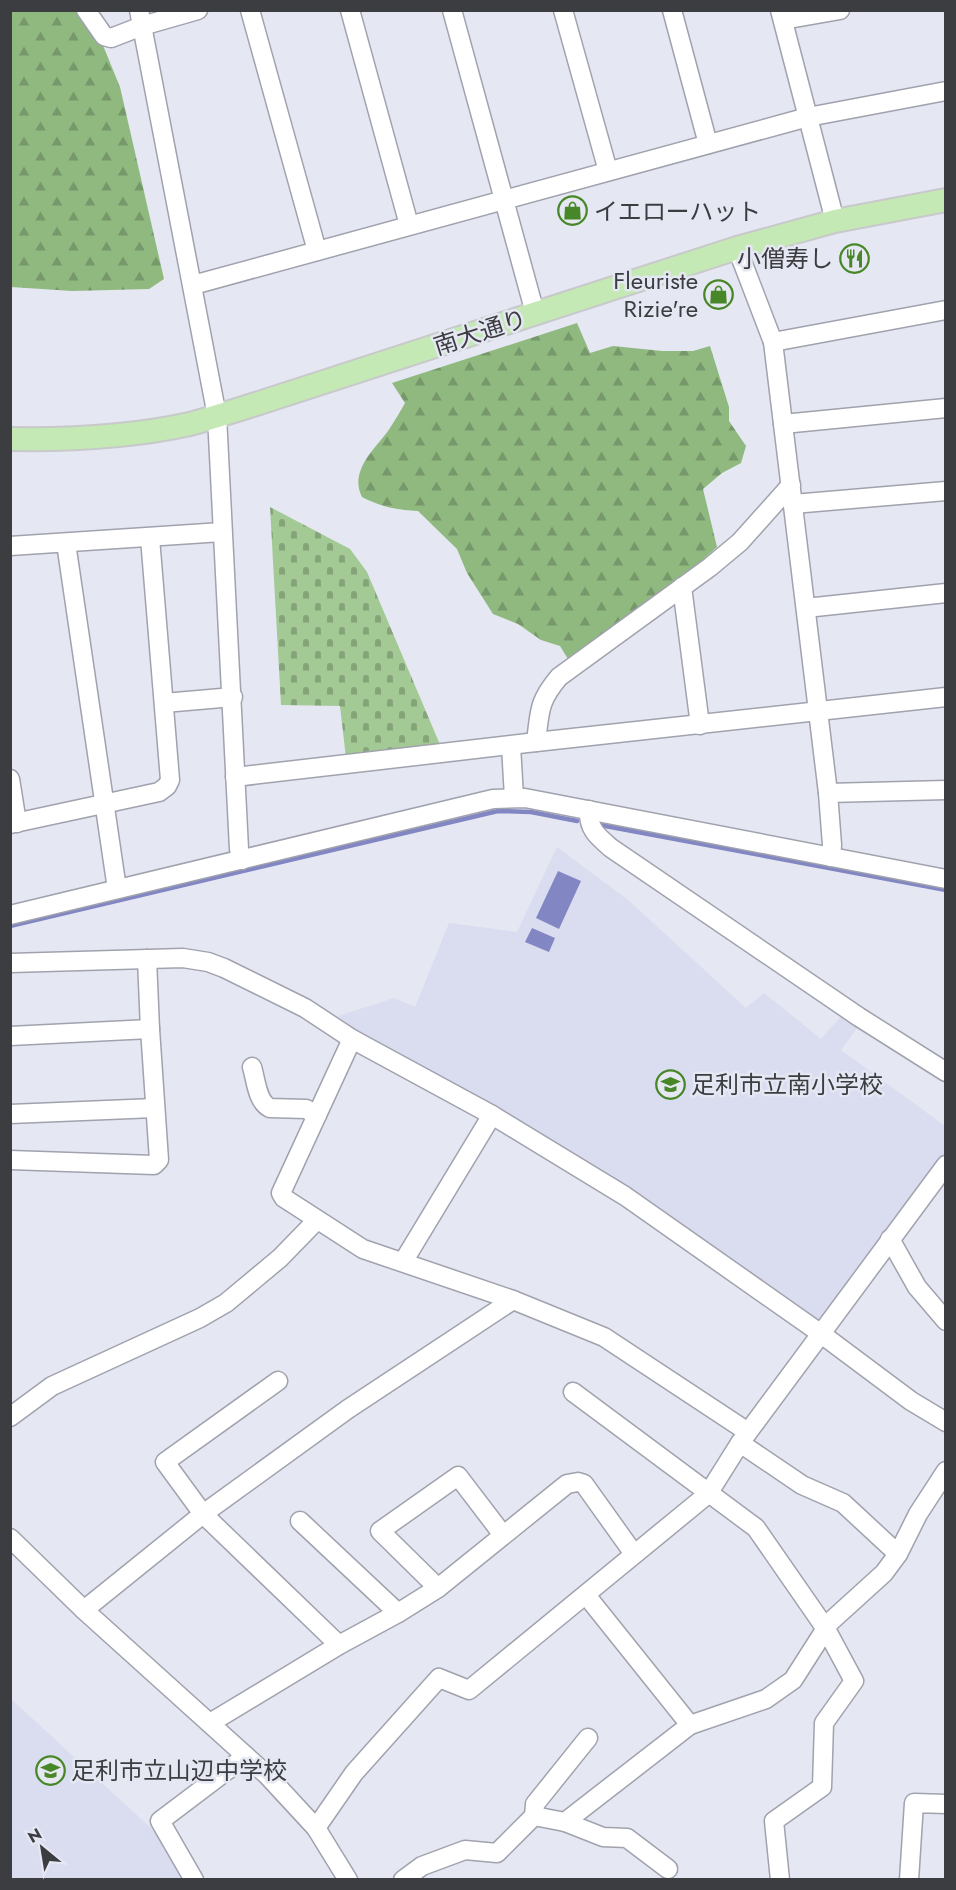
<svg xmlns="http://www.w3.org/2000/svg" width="956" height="1890" font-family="Jost,'Noto Sans JP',sans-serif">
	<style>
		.built { fill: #dadcf0 }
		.forest { fill: url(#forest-firs) }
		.cemetery { fill: url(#cemetery-stones) }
		.water { fill: #8286c3 }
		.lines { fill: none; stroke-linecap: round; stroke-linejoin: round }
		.stream { stroke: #8286c3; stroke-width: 4.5 }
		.minor-casing { stroke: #a0a2ad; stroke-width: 21 }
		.major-casing { stroke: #c8c9ca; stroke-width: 26 }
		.minor { stroke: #fff; stroke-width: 18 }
		.major { stroke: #c5e9b5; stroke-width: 22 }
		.labels { text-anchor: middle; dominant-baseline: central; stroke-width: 5; stroke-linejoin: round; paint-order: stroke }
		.poi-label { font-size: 24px; fill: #3c3d41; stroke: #e5e7f3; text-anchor: start }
		.street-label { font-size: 24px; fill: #3c3d41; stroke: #e5e7f3 }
	</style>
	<defs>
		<pattern id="forest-firs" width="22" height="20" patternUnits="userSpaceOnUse" patternTransform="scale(1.5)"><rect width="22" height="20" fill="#8fb97f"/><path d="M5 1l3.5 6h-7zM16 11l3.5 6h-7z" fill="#76986a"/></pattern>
		<pattern id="cemetery-stones" width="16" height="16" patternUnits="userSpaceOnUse" patternTransform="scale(1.5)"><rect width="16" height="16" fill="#a3c994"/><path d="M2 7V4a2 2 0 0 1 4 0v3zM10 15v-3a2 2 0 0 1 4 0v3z" fill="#86a47a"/></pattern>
	</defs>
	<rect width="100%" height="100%" fill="#e5e7f3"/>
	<g class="built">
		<polygon points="557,847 628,900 746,1008 764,993 821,1039 842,1015 858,1027 841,1050 945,1126 945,1155 819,1321 625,1187 406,1061 355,1030 338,1016 394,998 415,1007 449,923 517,932"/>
		<polygon points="10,1698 167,1843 188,1879 11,1879"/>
	</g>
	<g class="forest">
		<polygon points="10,11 80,11 102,43 120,87 164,279 149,289 72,291 11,287"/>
		<path d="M577,323l13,30 23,-7 49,5h31l17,-5 19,61v14l17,25 -5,17 -19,10 -19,16 14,58 -36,32 -113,80 -8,-13 -19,-6 -23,-16 -25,-10 -26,-41 -10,-24 -39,-38c-21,-1 -37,-4 -56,-14 -13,-26 12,-47 26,-66 6,-9 12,-19 17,-28l-13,-20z"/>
	</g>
	<polygon class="cemetery" points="270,507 350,549 367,572 441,747 346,758 340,706 281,705"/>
	<g class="water">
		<polygon points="558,871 581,881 559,929 536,918"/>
		<polygon points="532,928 555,938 549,952 525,942"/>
	</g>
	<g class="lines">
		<g class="stream">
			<polyline points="600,825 946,890"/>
			<polyline points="10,926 498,811 531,812 577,821"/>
		</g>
		<defs>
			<g id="minor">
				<polyline points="86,10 104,36 111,38 142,26 198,10"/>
				<polyline points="139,10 217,416 239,849 242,860"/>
				<polyline points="250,10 317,251"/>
				<polyline points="350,10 409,225"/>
				<polyline points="452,10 535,313"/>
				<polyline points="563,10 608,171"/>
				<polyline points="672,10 708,144"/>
				<polyline points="780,10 835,221"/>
				<polyline points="783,20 840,10"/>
				<polyline points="737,248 773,342 828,793 832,845 831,857"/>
				<polyline points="193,285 808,117 946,91"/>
				<polyline points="773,342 946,310"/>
				<polyline points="783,424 946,408"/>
				<polyline points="793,504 946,491"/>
				<polyline points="66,543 117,889"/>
				<polyline points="10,546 222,532"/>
				<polyline points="682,587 700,725"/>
				<polyline points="806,608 946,593"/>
				<polyline points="164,703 233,697"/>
				<path d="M536,742c4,-31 2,-40 23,-65l151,-110 30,-25 51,-57"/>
				<polyline points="511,746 514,797"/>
				<polyline points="235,777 536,742 946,697"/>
				<polyline points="10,779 17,823"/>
				<polyline points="828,793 946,790"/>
				<path d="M589,810c-1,19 8,26 22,38l248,169 87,55"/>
				<polyline points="10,824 159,792 167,786 170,780 150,538"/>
				<polyline points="10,915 493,799 525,798 946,879"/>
				<polyline points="10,963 183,958 208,962 224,968 305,1008 352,1039 492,1115 625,1196 820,1333 911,1401 946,1422"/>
				<polyline points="10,1036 150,1029"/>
				<polyline points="352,1039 281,1193 284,1198 363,1249 513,1300 604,1337 748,1432"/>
				<path d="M252,1067c4,13 5,35 18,41l36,1 11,6"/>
				<polyline points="10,1114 155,1108"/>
				<polyline points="10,1160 154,1165 159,1160 150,1029 147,959"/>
				<polyline points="890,1239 917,1287 946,1321"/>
				<polyline points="403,1262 492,1115"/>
				<polyline points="278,1381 165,1462 203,1514 339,1645"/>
				<polyline points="573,1392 756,1528 826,1629 854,1681 824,1723 822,1787 774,1821 780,1880"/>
				<polyline points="10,1417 52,1386 200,1318 226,1303 280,1258 317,1220"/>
				<polyline points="740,1443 802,1485 843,1503 898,1554"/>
				<polyline points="300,1521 398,1613"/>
				<polyline points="10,1538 84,1610 267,1775 316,1828 348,1880"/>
				<polyline points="438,1588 380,1531 458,1476 503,1535"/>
				<polyline points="586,1595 690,1725"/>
				<polyline points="84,1610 203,1514 348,1409 513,1300"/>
				<polyline points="210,1723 339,1645 398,1613 438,1588 567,1484 578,1482 584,1484 634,1554"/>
				<polyline points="534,1816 535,1804 588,1738"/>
				<polyline points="565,1822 603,1837 627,1838 668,1869"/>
				<polyline points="316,1828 354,1773 439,1678 469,1690 708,1494 740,1443 946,1165"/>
				<polyline points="194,1880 160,1821 246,1756"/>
				<polyline points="403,1880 422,1866 465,1850 497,1853 534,1816 565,1822 690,1725 766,1699 793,1680 830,1622 884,1573 898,1554 918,1514 946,1471"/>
				<polyline points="909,1880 914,1803 946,1804"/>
			</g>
			<path id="major" d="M10,439c60,1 121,-2 180,-15 22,-6 44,-13 66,-20l481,-156 98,-27 111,-21"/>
		</defs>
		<use href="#minor" class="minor-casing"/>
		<use href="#major" class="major-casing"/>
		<use href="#minor" class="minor"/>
		<use href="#major" class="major"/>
	</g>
	<defs>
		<symbol id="shop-ring" viewBox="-11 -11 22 22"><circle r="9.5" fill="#e5e7f3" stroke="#488728" stroke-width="1.5"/><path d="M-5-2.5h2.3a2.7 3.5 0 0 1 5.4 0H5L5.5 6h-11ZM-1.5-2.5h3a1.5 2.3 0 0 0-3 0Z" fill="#488728"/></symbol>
		<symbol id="restaurant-ring" viewBox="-11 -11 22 22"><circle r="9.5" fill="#e5e7f3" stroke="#488728" stroke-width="1.5"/><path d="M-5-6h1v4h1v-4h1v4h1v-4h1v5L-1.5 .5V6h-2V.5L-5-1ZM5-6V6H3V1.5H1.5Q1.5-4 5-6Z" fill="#488728"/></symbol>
		<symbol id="school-ring" viewBox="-11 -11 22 22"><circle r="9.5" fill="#e5e7f3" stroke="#488728" stroke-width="1.5"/><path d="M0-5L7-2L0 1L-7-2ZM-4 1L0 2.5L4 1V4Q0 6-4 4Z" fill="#488728"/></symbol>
	</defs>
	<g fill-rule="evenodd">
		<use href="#shop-ring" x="556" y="194" width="33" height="33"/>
		<use href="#restaurant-ring" x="838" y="242" width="33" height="33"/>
		<use href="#shop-ring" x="702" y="278" width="33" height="33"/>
		<use href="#school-ring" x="654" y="1068" width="33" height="33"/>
		<use href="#school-ring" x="34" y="1754" width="33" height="33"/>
	</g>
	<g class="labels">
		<g class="poi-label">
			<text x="594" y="211">イエローハット</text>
			<text x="833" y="258" text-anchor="end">小僧寿し</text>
			<text x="698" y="280" text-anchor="end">Fleuriste<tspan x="698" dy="28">Rizie're</tspan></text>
			<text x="691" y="1084">足利市立南小学校</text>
			<text x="71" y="1770">足利市立山辺中学校</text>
		</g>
		<g class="street-label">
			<text transform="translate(480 332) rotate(-18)">南大通り</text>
		</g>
	</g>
	<rect width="956" height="1890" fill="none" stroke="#3c3d41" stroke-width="24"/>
	<g transform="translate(42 1848) rotate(330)" stroke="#e5e7f3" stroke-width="4.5" paint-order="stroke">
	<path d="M0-4.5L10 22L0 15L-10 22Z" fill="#3c3d41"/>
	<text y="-9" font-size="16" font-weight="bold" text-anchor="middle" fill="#3c3d41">N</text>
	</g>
</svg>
